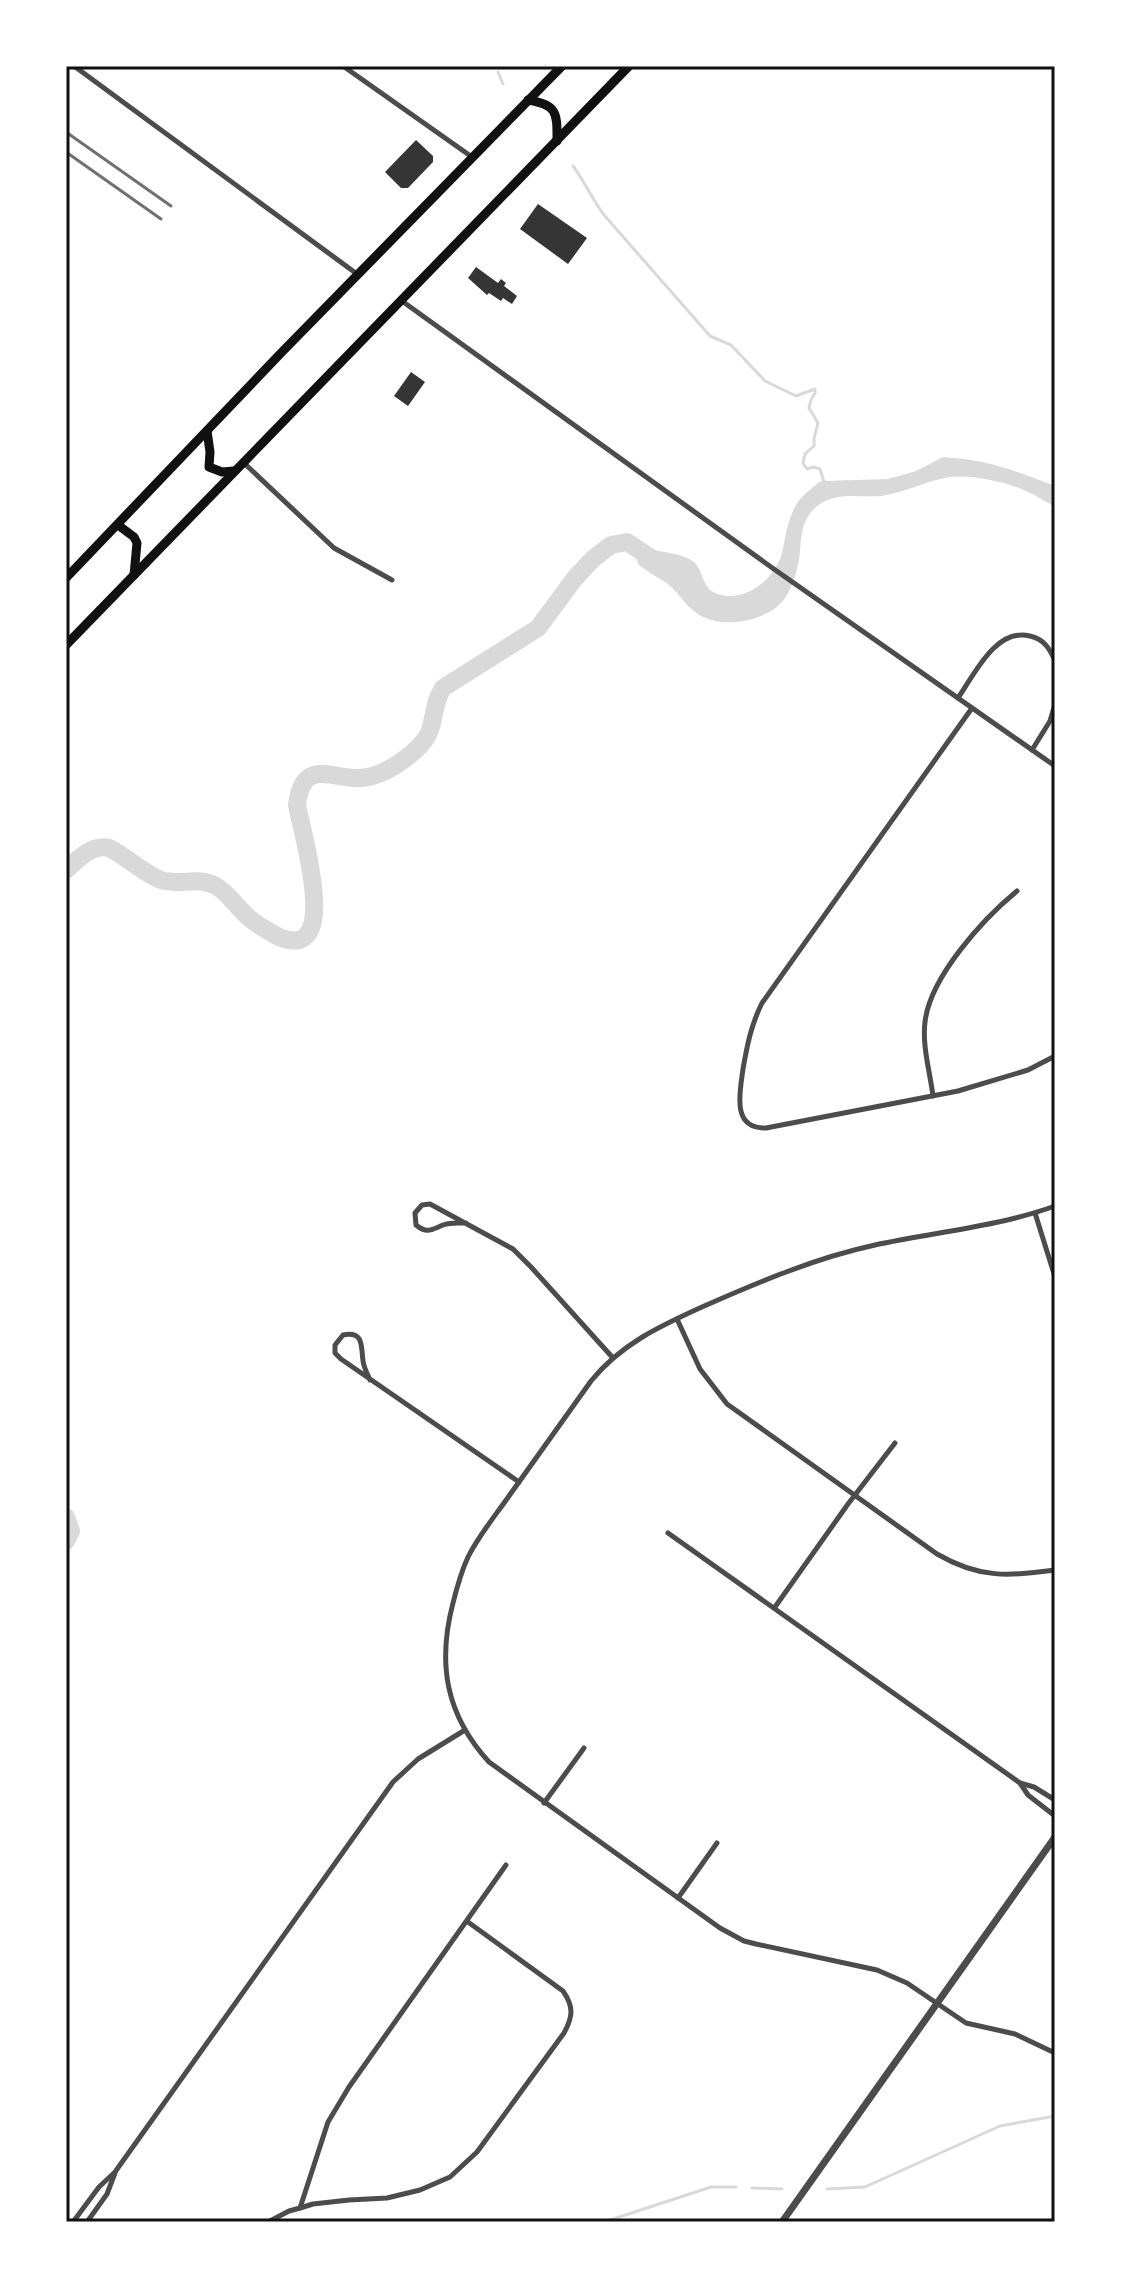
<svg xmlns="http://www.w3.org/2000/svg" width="1121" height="2288" font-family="Arial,sans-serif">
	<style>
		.water { fill: #d9d9d9 }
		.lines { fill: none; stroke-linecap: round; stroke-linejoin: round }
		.stream { stroke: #d9d9d9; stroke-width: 3 }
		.river { stroke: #d9d9d9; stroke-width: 18 }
		.building { fill: #353535 }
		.minor { stroke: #4c4c4c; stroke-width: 5 }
		.tertiary { stroke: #4c4c4c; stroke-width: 7 }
		.primary { stroke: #111; stroke-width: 9 }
		.rail { stroke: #707070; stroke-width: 3 }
		.neatline { fill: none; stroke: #111; stroke-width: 3 }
	</style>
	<rect width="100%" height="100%" fill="#fff"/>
	<path class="water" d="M943,457c45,3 71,13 112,29v21c-9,-5 -18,-11 -27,-15 -20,-10 -61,-19 -83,-14 -21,4 -42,15 -64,18 -24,2 -50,-6 -69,15 -15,17 -9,38 -15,58 -3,11 -7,24 -15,33 -17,19 -56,26 -79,15 -16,-8 -22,-22 -35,-33 -10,-7 -21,-12 -30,-20l-3,-15c13,0 51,4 60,14 10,11 6,27 26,32 27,6 54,-17 61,-42 4,-17 5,-32 14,-48 5,-9 14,-15 22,-22l3,-2 67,-2 28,-8z"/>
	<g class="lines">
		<g class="stream">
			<polyline points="498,72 503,84"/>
			<path d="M573,166c12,16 19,33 31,49l106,121 21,9 34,36 31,15 19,-7v4l-4,7 -2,8 9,15 -4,16v7l-9,8 -2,9 4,6 6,-2 7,2 4,13"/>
			<polyline points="752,2188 782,2189"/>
			<polyline points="827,2189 865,2187 1000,2126 1055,2116"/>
			<polyline points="604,2222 711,2187 736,2187"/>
		</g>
		<g class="river">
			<path d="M66,870c12,-11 26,-26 43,-22 17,8 35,26 52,32 18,6 37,-4 55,6 12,7 20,20 31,30 8,8 19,14 30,20 67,31 24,-106 20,-131 6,-49 36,-25 63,-27 16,-1 33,-10 46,-20 9,-7 20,-16 24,-28 5,-14 4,-29 13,-42l95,-60 37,-50 19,-20 17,-13 16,-3 27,18"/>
			<polyline points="66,1517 71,1531 66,1541"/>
		</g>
	</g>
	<g class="building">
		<polygon points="416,140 433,156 433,162 408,188 401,188 385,172"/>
		<polygon points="538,204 587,238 568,264 520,229"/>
		<polygon points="476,267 498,283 501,279 506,283 504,286 517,296 512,304 503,298 501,301 489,293 487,295 468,278"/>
		<polygon points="411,372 425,382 408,406 394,396"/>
	</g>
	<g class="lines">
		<g class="minor">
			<polyline points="74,66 357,274"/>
			<polyline points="343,66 472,157"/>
			<polyline points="402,301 771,567 1055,766"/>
			<polyline points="244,463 334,548 392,580"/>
			<path d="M958,698c16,-23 38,-71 72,-62 14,3 20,13 25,25"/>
			<path d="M972,708l-210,295c-11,22 -15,43 -19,66 -3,23 -12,60 23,59l192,-37 70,-21 27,-14"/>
			<polyline points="1032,750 1050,721 1055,704"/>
			<path d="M933,1096c-3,-24 -11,-50 -8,-74 5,-45 58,-103 92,-131"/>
			<path d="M1055,1206c-58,21 -120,26 -180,39 -60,13 -116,37 -173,62 -42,19 -81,37 -111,74 -27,38 -55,77 -82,115 -14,20 -30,39 -41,61 -7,15 -11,30 -15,46 -16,61 -7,112 36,159l231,166 24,13 12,3 121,26 30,13 59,40 49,11 40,19"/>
			<polyline points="1035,1213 1055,1277"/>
			<path d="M466,1223c-8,0 -15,-1 -23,2 -12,5 -16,9 -27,0l-1,-12 7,-8 8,-1 83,45 18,18 82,91"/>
			<path d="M677,1319l23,50 27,35 210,150c43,25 71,22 118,16"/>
			<path d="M370,1380c-3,-7 -6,-12 -7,-19 -2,-15 1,-30 -20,-26l-8,10v8l6,6 178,123"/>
			<polyline points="668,1533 1020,1783 1028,1795 1055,1816"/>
			<polyline points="775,1607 848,1504 895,1443"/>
			<polyline points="1020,1783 1034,1787 1055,1800"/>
			<polyline points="544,1803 584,1748"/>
			<polyline points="678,1898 717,1843"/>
			<path d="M300,2208l13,-4 36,-4 38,-2 33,-8 30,-13 27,-25 87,-119c9,-17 10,-26 -1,-42l-95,-69"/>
			<polyline points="73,2222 99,2187 115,2172 393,1782 418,1759 465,1730"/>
			<polyline points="87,2222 107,2194 115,2173"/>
			<polyline points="268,2222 289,2211 300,2208 328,2122 349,2087 506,1865"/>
		</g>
		<polyline class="tertiary" points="782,2222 1055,1837"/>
		<g class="primary">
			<path d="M528,100c30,5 29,13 29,41"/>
			<polyline points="207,431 210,452 209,467 222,472 234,471"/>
			<polyline points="118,525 134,537 137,543 134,575"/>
			<polyline points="66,578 281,353 562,66"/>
			<polyline points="66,645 629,66"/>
		</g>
		<g class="rail">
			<polyline points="66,132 171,206"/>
			<polyline points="66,152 161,219"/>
		</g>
	</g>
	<rect width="1121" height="2288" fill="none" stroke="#ffffff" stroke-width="136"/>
	<rect x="68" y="68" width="985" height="2152" class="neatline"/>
</svg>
